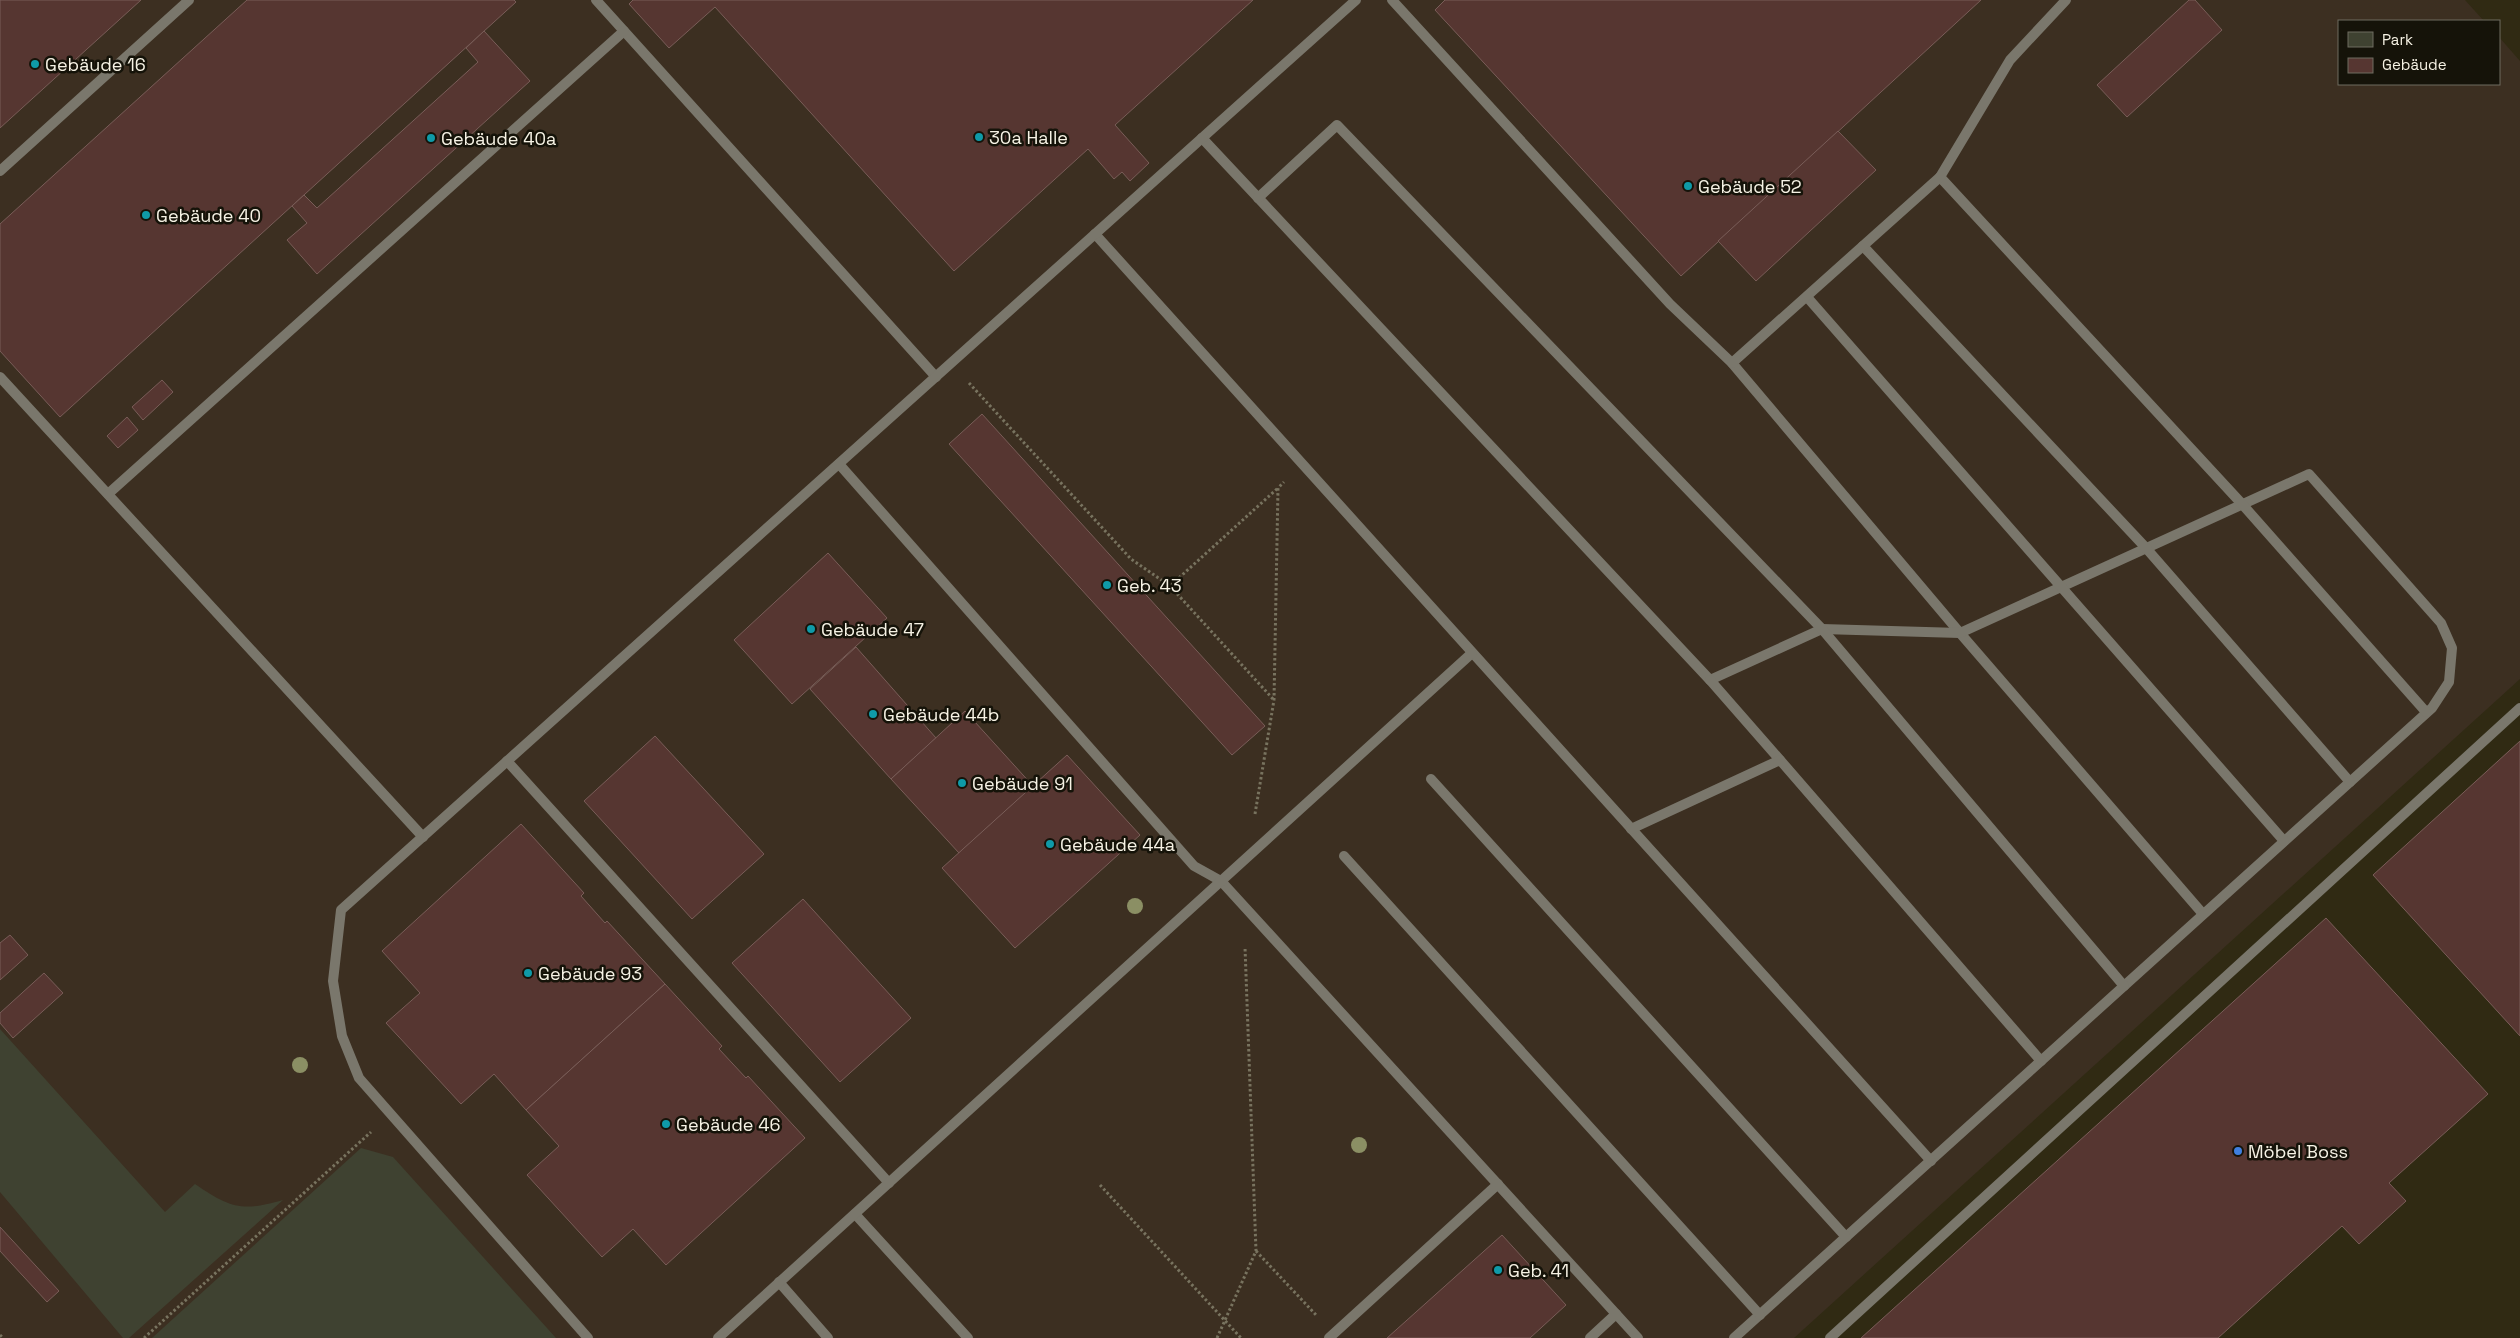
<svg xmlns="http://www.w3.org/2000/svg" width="2520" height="1338" font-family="'Space Grotesk',sans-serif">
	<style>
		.industrial { fill: #3c2f21 }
		.green { fill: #3f4231 }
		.building { fill: #563631; stroke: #795d58 }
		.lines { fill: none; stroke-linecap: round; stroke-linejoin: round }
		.path { stroke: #78735f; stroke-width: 3; stroke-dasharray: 2.5 2.5; stroke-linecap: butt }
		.lane { stroke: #7a776c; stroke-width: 10 }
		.tree { fill: #8b8f64 }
		.culture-dot { fill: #0f9aa8; stroke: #151309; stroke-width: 2 }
		.shop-dot { fill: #3f7fe0; stroke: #151309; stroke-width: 2 }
		.labels { text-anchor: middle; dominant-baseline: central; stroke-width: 5; stroke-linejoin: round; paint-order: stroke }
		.poi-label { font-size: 18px; fill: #f6f2e4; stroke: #151309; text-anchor: start }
	</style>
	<rect width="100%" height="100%" fill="#302a13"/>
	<polygon class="industrial" points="0,0 2465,0 2484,21 2339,21 2339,84 2499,84 2499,37 2520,61 2520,679 1794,1338 0,1338"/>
	<g class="green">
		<path d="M0,1029l165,183 30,-28c35,24 47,28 88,16l-154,138h-6l-123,-146z"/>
		<polygon points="361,1148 393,1157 556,1338 152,1338"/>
	</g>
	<g class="building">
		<polygon points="0,0 141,0 0,128"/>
		<polygon points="247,0 514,0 516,2 60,417 0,351 0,224"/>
		<polygon points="633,0 1253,0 1115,125 1149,163 1130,181 1122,172 1114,179 1088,149 954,271 715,7 669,48 629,4"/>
		<polygon points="1445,0 1981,0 1681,276 1435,10"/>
		<polygon points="2189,0 2195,0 2222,30 2127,117 2097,85"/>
		<polygon points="484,31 530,81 317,274 287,240 307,223 292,206 304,195 317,208 478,62 466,48"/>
		<polygon points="1838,131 1876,170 1756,281 1718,241"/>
		<polygon points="162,380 173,392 143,420 132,407"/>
		<polygon points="982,414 1265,726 1232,755 949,444"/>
		<polygon points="127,417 138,430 118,448 107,436"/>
		<polygon points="828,553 887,618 792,704 734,640"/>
		<polygon points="856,647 936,738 891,779 810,689"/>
		<polygon points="965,711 1033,786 959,853 891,779"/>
		<polygon points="655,736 764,854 692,919 584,801"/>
		<polygon points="2520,741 2520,1036 2373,875"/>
		<polygon points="1067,755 1140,835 1015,948 942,868"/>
		<polygon points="521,824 584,893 581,896 605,923 607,921 665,984 526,1110 494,1074 461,1104 386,1023 420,993 382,951"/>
		<polygon points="803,899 911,1018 840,1082 732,963"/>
		<polygon points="2326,918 2488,1094 2389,1183 2406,1201 2359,1244 2342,1226 2218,1338 1861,1338"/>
		<polygon points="10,935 28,955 0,980 0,943"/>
		<polygon points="44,973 63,993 13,1038 0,1023 0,1013"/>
		<polygon points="665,984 722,1046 719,1049 746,1078 748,1076 805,1138 666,1265 633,1229 602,1257 527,1175 559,1146 526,1110"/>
		<polygon points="0,1227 59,1291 47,1302 0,1251"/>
		<polygon points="1502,1235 1566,1305 1530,1338 1387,1338"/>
	</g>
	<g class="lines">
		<g class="path">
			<polyline points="969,383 1131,559 1170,586"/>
			<polyline points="1273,699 1170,586 1278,488"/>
			<polyline points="1255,814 1274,700 1278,488 1284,482"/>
			<polyline points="1100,1185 1241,1338"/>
			<polyline points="1256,1251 1317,1316"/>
			<polyline points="0,1335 3,1338"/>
			<polyline points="144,1338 371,1132"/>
			<polyline points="1217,1338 1256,1251 1245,947"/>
		</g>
		<g class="lane">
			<polyline points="596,0 936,377"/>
			<polyline points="1392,0 1670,304 1732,363 1960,633 2203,914"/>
			<polyline points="1202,138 1710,680 1822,629 1960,633 2309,474 2441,623 2452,648 2449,682 2432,708 1734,1338"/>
			<polyline points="0,171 189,0"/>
			<polyline points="1940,177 2242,504 2426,712"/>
			<polyline points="1258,198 1337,125 1822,629 2124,986"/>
			<polyline points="1095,234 1931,1161"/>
			<polyline points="1863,246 2146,548 2350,782"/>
			<polyline points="1807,297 2284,841"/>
			<polyline points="1732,363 1940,177 2010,60 2066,0"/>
			<polyline points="0,377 423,837"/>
			<polyline points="839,464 1194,866 1221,881 1638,1338"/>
			<polyline points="108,494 624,31"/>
			<polyline points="1710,680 1780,760"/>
			<polyline points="507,761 889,1183"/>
			<polyline points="1431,779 1846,1237"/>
			<polyline points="1631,829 1780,760 2041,1061"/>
			<polyline points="1344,856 1760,1315"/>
			<polyline points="855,1214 968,1338"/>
			<polyline points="779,1282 828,1338"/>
			<polyline points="588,1338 359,1078 342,1036 333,981 341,910 1356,0"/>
			<polyline points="718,1338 1472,653"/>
			<polyline points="1329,1338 1498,1184"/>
			<polyline points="1590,1338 1616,1314"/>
			<polyline points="1830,1338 2520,708"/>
		</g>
	</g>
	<g class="tree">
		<circle cx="1135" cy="906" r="8"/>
		<circle cx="300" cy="1065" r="8"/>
		<circle cx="1359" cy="1145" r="8"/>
	</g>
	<g class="culture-dot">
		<circle cx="35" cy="64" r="5"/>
		<circle cx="979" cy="137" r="5"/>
		<circle cx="431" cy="138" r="5"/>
		<circle cx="1688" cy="186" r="5"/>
		<circle cx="146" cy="215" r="5"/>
		<circle cx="1107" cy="585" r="5"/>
		<circle cx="811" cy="629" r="5"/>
		<circle cx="873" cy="714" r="5"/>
		<circle cx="962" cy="783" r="5"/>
		<circle cx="1050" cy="844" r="5"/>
		<circle cx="528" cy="973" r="5"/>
		<circle cx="666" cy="1124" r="5"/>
		<circle cx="1498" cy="1270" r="5"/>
	</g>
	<circle class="shop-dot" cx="2238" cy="1151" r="5"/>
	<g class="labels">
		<g class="poi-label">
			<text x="45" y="64">Gebäude 16</text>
			<text x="989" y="137">30a Halle</text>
			<text x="441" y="138">Gebäude 40a</text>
			<text x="1698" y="186">Gebäude 52</text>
			<text x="156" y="215">Gebäude 40</text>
			<text x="1117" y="585">Geb. 43</text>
			<text x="821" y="629">Gebäude 47</text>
			<text x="883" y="714">Gebäude 44b</text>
			<text x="972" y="783">Gebäude 91</text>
			<text x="1060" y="844">Gebäude 44a</text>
			<text x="538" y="973">Gebäude 93</text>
			<text x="676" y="1124">Gebäude 46</text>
			<text x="2248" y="1151">Möbel Boss</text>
			<text x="1508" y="1270">Geb. 41</text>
		</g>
	</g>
	<rect x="2338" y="20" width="162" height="65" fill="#151309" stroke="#6f6c61"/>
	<rect x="2348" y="32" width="25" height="15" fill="#3f4231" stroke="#6f6c61"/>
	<text x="2382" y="45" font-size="15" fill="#f6f2e4">Park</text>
	<rect x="2348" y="58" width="25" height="15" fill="#563631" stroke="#6f6c61"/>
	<text x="2382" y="70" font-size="15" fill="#f6f2e4">Gebäude</text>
</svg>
